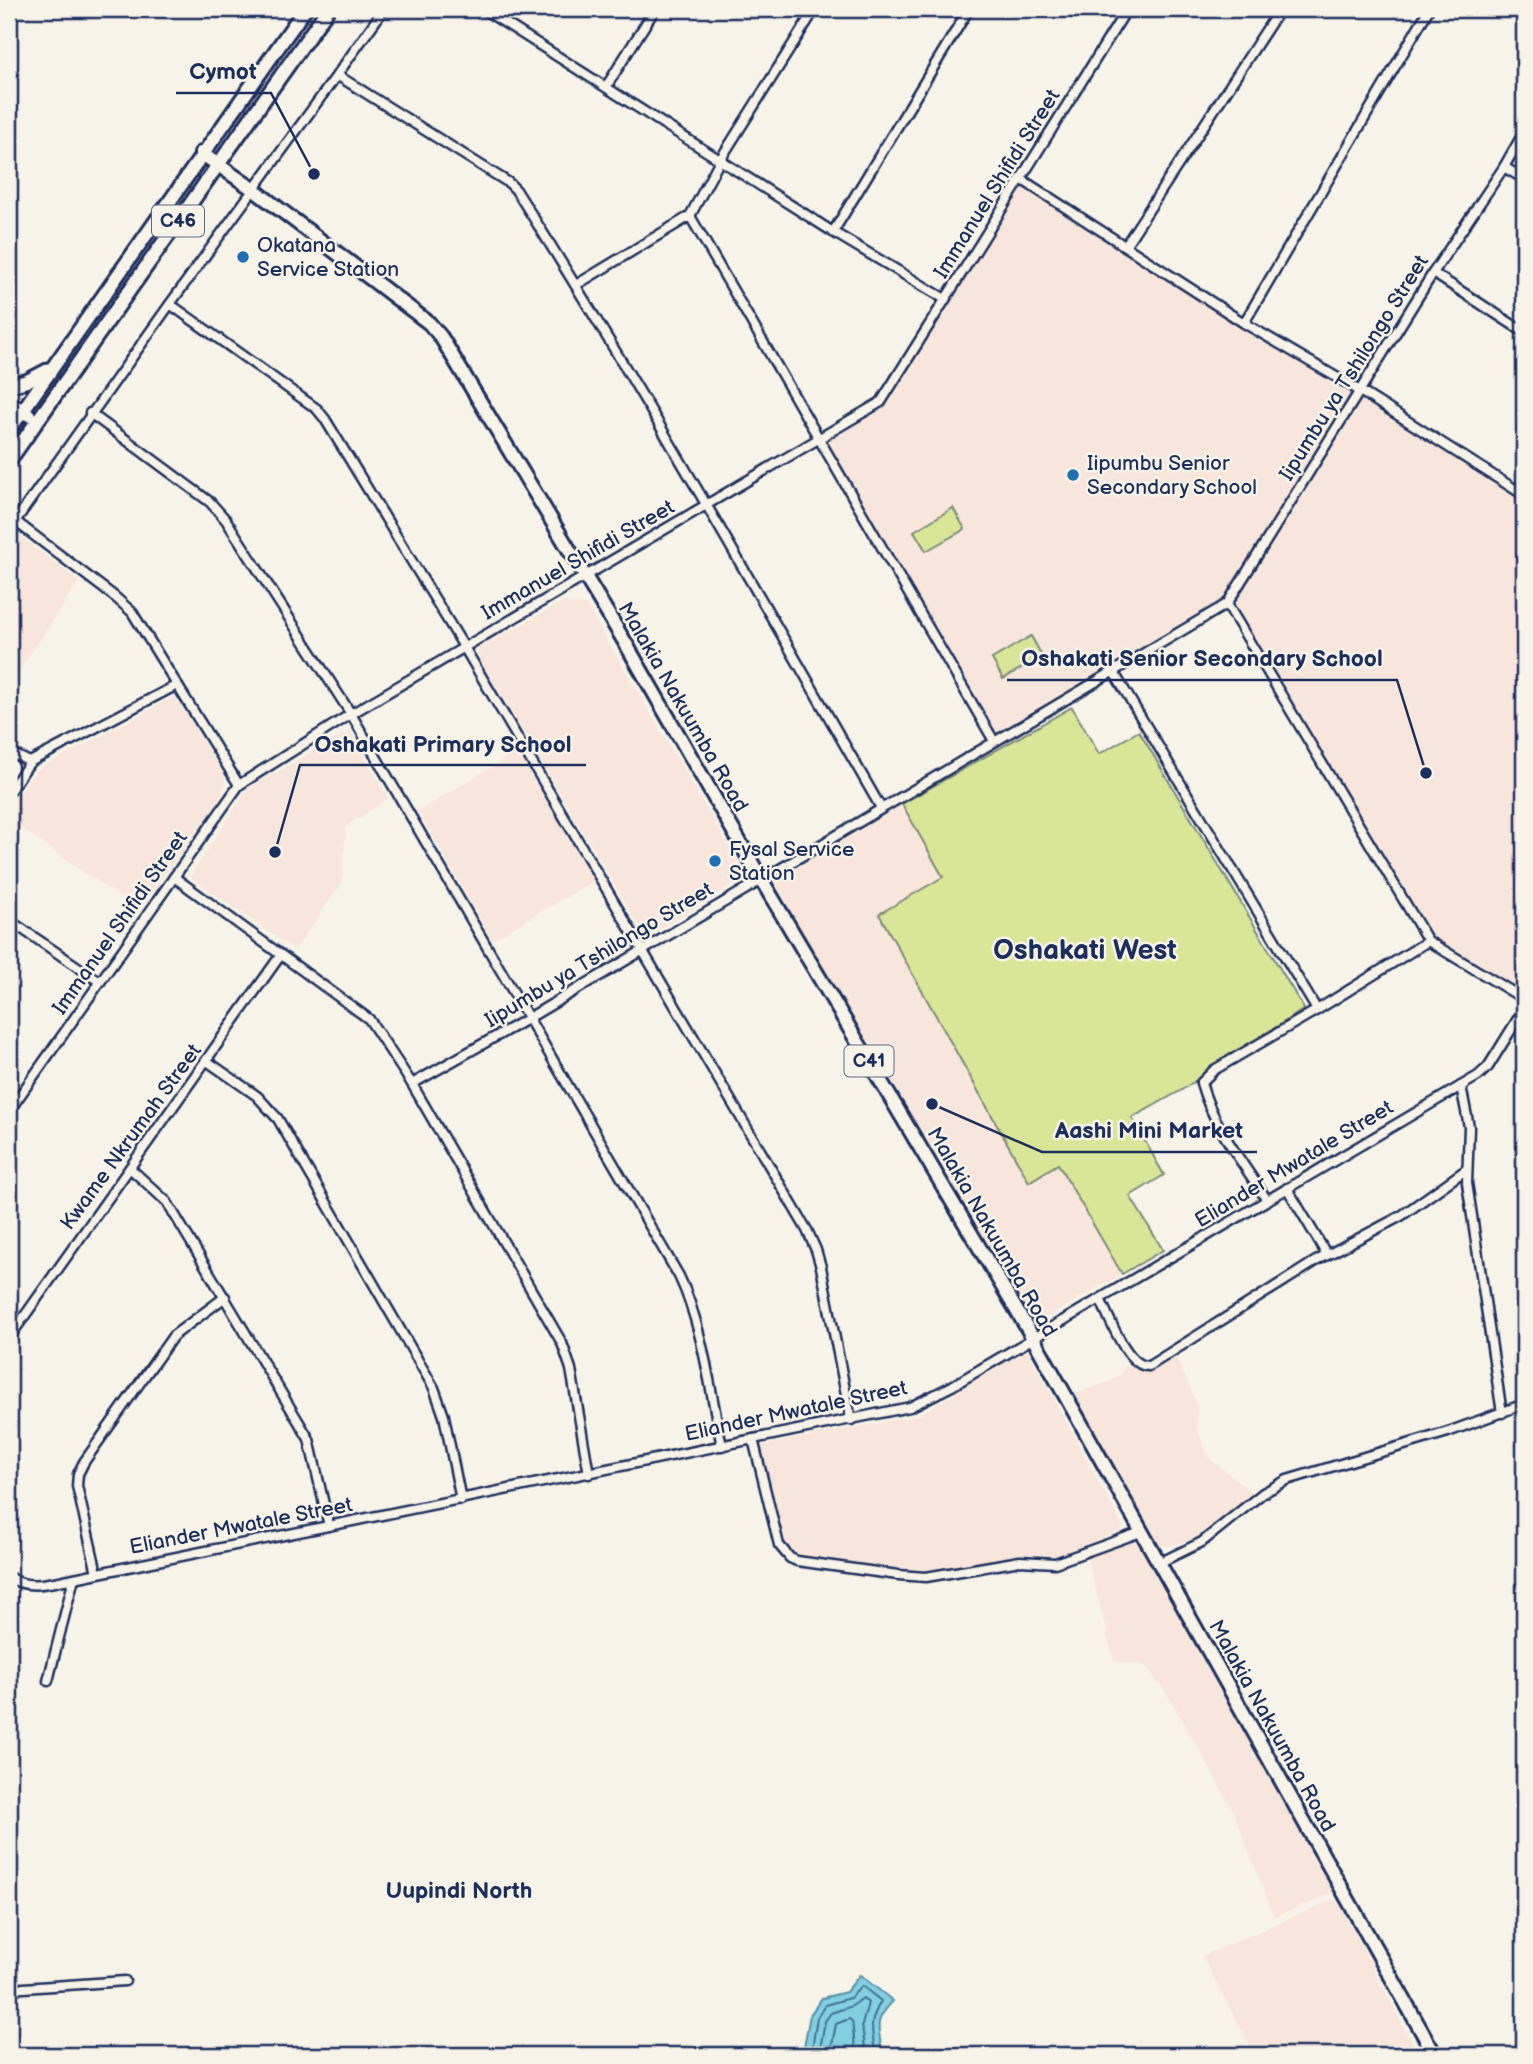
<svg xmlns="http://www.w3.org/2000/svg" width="1533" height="2064" font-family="'Balsamiq Sans',sans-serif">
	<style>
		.built { fill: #f8e6dc }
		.green { fill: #d9e698; stroke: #7a8a7b; stroke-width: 2 }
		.water { fill: #81cfdf; stroke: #588fab; stroke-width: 2 }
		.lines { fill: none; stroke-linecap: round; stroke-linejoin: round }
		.shore { stroke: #446f92; stroke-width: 2 }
		.minor-casing { stroke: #1b2f5e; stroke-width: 13 }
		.primary-casing { stroke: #1b2f5e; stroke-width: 18 }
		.minor { stroke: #f7f3e8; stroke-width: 8 }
		.primary { stroke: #f7f3e8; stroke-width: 12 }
		.poi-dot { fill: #1f6fb2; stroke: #f7f3e8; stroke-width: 2.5 }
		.labels { text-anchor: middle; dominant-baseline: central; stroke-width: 5; stroke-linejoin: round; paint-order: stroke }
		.shield { fill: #f7f3e8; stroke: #5d6a87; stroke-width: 2 }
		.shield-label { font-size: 19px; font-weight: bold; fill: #1b2f5e }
		.street-label { font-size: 21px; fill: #1b2f5e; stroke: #f7f3e8 }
		.poi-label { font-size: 21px; fill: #1b2f5e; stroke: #f7f3e8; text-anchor: start }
		.neighbourhood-label { font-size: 23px; font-weight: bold; fill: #1b2f5e; stroke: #f7f3e8 }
		.district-label { font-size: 28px; font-weight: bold; fill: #1b2f5e; stroke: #f7f3e8 }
		.leader { fill: none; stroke: #1b2f5e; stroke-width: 2.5 }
		.callout-dot { fill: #1b2f5e; stroke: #f7f3e8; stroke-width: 2.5 }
		.callout-label { font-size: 23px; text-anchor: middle; font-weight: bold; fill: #1b2f5e; stroke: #f7f3e8; stroke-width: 5; stroke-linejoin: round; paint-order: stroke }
	</style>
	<rect width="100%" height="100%" fill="#f7f3e8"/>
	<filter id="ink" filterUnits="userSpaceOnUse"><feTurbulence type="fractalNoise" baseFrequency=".0143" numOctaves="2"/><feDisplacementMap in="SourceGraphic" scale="14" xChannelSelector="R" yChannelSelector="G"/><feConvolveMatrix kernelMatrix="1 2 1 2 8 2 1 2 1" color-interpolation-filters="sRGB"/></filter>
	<g filter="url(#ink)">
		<g class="built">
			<polygon points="1021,179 1524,495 1524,999 1428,941 1227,604 994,741 818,440 874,407"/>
			<polygon points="13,531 79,581 9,686 9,538"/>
			<polygon points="563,602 586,605 743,870 738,882 651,934 644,935 478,656 479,648"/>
			<polygon points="175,696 226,779 219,802 138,910 9,820 9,809 35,771"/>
			<polygon points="350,731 388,798 346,827 342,883 295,950 190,877 248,788"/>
			<polygon points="517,752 594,881 492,940 418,811"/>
			<polygon points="902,804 944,877 879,914 1028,1181 1058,1164 1122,1274 1040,1321 1031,1320 771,882"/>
			<polygon points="1027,1349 1124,1529 1057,1556 1026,1554 898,1575 797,1561 784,1552 755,1447 919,1415"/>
			<polygon points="1176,1356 1196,1403 1198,1432 1210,1459 1252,1492 1201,1537 1169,1546 1157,1547 1073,1394 1109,1382 1121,1374 1126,1364 1140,1371 1151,1370"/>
			<polygon points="1133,1535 1193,1640 1333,1893 1274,1917 1232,1808 1170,1698 1145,1665 1114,1661 1086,1552"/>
			<polygon points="1336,1898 1419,2055 1255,2055 1202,1956"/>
		</g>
		<g class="green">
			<polygon points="953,508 965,529 926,551 914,531"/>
			<polygon points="1031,636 1042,656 1003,679 992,659"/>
			<polygon points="1072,707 1099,754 1139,731 1304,1009 1180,1091 1132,1118 1164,1175 1130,1196 1163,1250 1122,1274 1058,1164 1029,1182 879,914 943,877 902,804"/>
		</g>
		<path class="water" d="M860,1975l33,26c-22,23 -13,26 -11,54h-75l-4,-3 7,-37 12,-17 24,-6z"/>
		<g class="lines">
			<g class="shore">
				<path d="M811,2055l6,-37 8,-13 25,-7 12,-12 19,15c-14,25 -8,27 -6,54"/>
				<polyline points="819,2055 825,2021 831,2013 852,2006 863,1998 868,2003 862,2025 866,2055"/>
				<polyline points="830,2055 836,2024 849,2019 852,2021 856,2055"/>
			</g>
			<defs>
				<g id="minor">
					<polyline points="483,9 833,232 945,299"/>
					<polyline points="815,9 720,160 690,216 994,741"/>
					<polyline points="337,75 384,9"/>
					<polyline points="606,87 655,9"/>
					<polyline points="1504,167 1524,179"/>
					<polyline points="1021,179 1244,323 1360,391 1524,495"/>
					<polyline points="833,232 969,9"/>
					<polyline points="1125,246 1280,9"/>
					<polyline points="1433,273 1524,332"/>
					<polyline points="576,285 690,216"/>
					<polyline points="1244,323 1429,9"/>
					<path d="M90,413l120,89 16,18 125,194 328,562c24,50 31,115 43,170"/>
					<polyline points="15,521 115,597 132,612 239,785"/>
					<polyline points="9,530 170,304"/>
					<polyline points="1227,604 1428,941 1524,999"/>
					<polyline points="1113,671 1317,1010 1428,941"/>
					<polyline points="9,752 30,762 177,685"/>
					<polyline points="9,792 30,762"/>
					<polyline points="174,877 369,1019 412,1084 562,1343 571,1369 589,1474"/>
					<polyline points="9,920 100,982"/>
					<polyline points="207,1061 257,1096 278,1119 434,1388 444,1416 461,1500"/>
					<polyline points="412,1084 527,1019 1227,604 1433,273 1504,167 1524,132"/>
					<polyline points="1461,1086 1469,1127 1467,1183 1502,1413"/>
					<polyline points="9,1111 239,785 351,714 881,402 1127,9"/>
					<polyline points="130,1168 167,1202 309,1439 329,1526"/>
					<polyline points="1287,1188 1327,1255"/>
					<path d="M1267,1200c-24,-37 -54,-74 -66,-117l13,-13 103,-60"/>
					<path d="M1100,1299c9,17 27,69 49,67l167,-105 85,-45 66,-47"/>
					<polyline points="9,1338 280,956"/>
					<path d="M851,1420l-30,-153 -5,-17 -9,-20 -343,-583 -139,-228 -8,-10 -147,-105 167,-229 172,108 7,7c128,202 246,411 365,618"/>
					<polyline points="753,1439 779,1545 790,1558 797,1561 898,1575 926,1577 1020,1561 1055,1563 1141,1532"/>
					<polyline points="1159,1563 1202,1542 1263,1493 1287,1480 1448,1432 1524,1404"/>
					<polyline points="97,1573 77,1486 78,1474 84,1462 173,1336 225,1297"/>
					<path d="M9,1577c19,14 44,5 65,1l836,-171 42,-21 526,-310 10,-9 36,-58"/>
					<polyline points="48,1681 74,1578"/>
					<polyline points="9,1989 125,1981"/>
				</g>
				<g id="primary">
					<polyline points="201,153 253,189 429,323 441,337 626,644 761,879 1033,1338 1435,2055"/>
					<polyline points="9,386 27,381 50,369"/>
					<polyline points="9,402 29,415"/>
					<polyline points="9,430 305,9"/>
					<polyline points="9,461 328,9"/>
				</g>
			</defs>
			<use href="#minor" class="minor-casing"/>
			<use href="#primary" class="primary-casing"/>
			<use href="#minor" class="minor"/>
			<use href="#primary" class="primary"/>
		</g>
	</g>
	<g class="poi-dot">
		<circle cx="243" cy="257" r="7"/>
		<circle cx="1073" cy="475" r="7"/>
		<circle cx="715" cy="861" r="7"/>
	</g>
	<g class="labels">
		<g class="shield">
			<rect x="152" y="205.5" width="52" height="31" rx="5"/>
			<rect x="844.5" y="1045.5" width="49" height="31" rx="5"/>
		</g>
		<g class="shield-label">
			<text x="178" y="221">C46</text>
			<text x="869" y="1061">C41</text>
		</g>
		<g class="street-label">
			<text transform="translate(997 184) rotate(-58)">Immanuel Shifidi Street</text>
			<text transform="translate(1354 368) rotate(-58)">Iipumbu ya Tshilongo Street</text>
			<text transform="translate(578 560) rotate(-30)">Immanuel Shifidi Street</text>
			<text transform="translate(683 707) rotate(60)">Malakia Nakuumba Road</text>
			<text transform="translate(120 923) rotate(-55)">Immanuel Shifidi Street</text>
			<text transform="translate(599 955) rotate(-31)">Iipumbu ya Tshilongo Street</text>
			<text transform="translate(131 1137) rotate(-54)">Kwame Nkrumah Street</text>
			<text transform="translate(1294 1164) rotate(-31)">Eliander Mwatale Street</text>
			<text transform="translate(992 1232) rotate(60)">Malakia Nakuumba Road</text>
			<text transform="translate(796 1411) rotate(-12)">Eliander Mwatale Street</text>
			<text transform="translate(241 1526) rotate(-11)">Eliander Mwatale Street</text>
			<text transform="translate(1272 1726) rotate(61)">Malakia Nakuumba Road</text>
		</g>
		<g class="poi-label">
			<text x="257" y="245">Okatana<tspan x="257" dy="24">Service Station</tspan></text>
			<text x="1087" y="463">Iipumbu Senior<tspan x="1087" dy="24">Secondary School</tspan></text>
			<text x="729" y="849">Fysal Service<tspan x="729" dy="24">Station</tspan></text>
		</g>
		<g class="neighbourhood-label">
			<text x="459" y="1891">Uupindi North</text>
		</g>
		<g class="district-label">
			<text x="1085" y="950">Oshakati West</text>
		</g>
	</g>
	<path class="leader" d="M314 174L271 93H176M1426 773L1397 680H1007M275 852L300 765H586M932 1104L1042 1152H1257"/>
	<g class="callout-dot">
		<circle cx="314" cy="174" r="7"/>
		<circle cx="1426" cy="773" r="7"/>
		<circle cx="275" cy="852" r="7"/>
		<circle cx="932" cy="1104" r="7"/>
	</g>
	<g class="callout-label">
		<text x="223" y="79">Cymot</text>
		<text x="1202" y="666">Oshakati Senior Secondary School</text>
		<text x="443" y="752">Oshakati Primary School</text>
		<text x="1149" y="1138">Aashi Mini Market</text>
	</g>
	<rect width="1533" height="2064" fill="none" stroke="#f7f3e8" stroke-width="35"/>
	<rect x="18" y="18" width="1498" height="2029" fill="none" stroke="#1b2f5e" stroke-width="2.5" filter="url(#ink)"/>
</svg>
